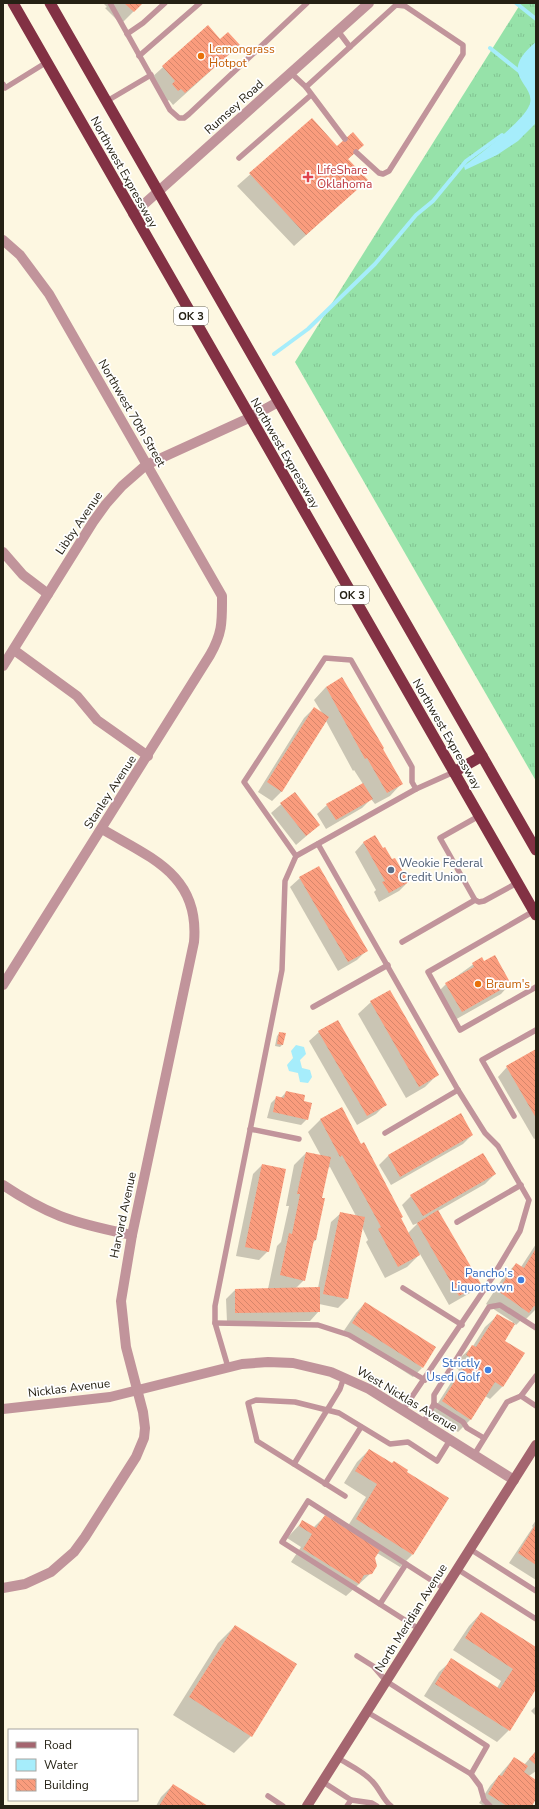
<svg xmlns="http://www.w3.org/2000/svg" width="539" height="1809" font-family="'Nunito Sans',sans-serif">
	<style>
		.grass { fill: url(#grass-tufts) }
		.water { fill: #a6edfb }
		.shadow { fill: #0003; fill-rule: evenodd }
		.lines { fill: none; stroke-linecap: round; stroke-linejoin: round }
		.stream { stroke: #a6edfb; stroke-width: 4 }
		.building { fill: url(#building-back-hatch) }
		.service { stroke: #c1949b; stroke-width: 5.5 }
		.minor { stroke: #c1949b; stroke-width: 10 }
		.secondary { stroke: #a4656f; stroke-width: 10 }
		.trunk { stroke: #823144; stroke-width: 11 }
		.food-dot { fill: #e8710a; stroke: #fff; stroke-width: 1.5 }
		.health-dot { fill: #e0444e; stroke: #fff; stroke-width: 1.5 }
		.service-dot { fill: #5c6f8a; stroke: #fff; stroke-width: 1.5 }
		.shop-dot { fill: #3f7fe0; stroke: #fff; stroke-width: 1.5 }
		.labels { text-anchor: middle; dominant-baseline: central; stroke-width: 3.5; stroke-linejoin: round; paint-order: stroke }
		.shield { fill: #fff; stroke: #66645a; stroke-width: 1 }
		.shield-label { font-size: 11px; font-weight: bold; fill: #252114 }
		.food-label { font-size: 12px; fill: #c56008; stroke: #fff; text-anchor: start }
		.street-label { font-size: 12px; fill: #252114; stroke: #fff }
		.health-label { font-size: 12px; fill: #be3a42; stroke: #fff; text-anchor: start }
		.service-label { font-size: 12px; fill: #4e5e75; stroke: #fff; text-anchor: start }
		.shop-label { font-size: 12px; fill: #366cbe; stroke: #fff; text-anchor: end }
	</style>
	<defs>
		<pattern id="grass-tufts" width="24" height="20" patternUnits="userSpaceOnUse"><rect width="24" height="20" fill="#96e2a9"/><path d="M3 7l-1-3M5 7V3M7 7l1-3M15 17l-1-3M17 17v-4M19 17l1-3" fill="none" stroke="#81c291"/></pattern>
		<pattern id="building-back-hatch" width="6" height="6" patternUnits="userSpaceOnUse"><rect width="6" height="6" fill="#fa9c7d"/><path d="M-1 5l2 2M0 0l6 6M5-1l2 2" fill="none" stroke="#d6866b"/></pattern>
	</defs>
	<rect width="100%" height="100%" fill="#fdf7e1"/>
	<polygon class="grass" points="521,3 536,3 536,781 295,362"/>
	<g class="water">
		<path d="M536,42v81l-18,18 -21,14 -32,15 -1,-4c15,-11 59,-45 65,-60 10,-21 -35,-30 7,-64z"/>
		<polygon points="296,1045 304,1047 306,1054 300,1060 302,1068 310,1070 312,1077 308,1083 300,1082 298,1073 289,1071 287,1065 293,1058 291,1051"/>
	</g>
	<g class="shadow">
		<polygon points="103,3 142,3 121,24 105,8 107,7"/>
		<polygon points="208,26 226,57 173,105 169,100 165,103 150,79"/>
		<polygon points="312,120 337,148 363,145 347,160 367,180 294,246 237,186"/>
		<polygon points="326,687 382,749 402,783 390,796 375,804 371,799 362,808 326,829 317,814 327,805 363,784 354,770 353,771 326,721 281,792 272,801 258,792 304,718 314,708 322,713 314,700"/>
		<polygon points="294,793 319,825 296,845 271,813"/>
		<polygon points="364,842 383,849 408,882 399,891 379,902 374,892 376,890 355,852"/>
		<polygon points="300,878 366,951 357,960 338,971 290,887"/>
		<polygon points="482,958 484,963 510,984 501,994 453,1021 437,993 446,984"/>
		<polygon points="389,991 437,1075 425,1087 406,1098 358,1014 371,1002"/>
		<polygon points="319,1032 385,1105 376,1114 357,1125 309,1041"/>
		<polygon points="280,1033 282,1045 280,1047 275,1046 277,1036"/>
		<polygon points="536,1050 536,1138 534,1139 498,1077 507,1067"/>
		<polygon points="286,1092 302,1102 307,1119 301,1125 267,1118 271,1103 277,1097 281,1098"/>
		<path d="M341,1109l61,108 -2,2 8,14 10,-10 -5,2 -11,-20 9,-9 84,-22 -10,10 -47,27 41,72 -9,10 -21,12 -29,-51 -13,13 -22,11 -19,-36 2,-2 -6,-13 -15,72 -9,9 -19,-4v7l-9,10 -83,1 -1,-23 9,-9 33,-1 9,-43 4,-4 8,-36h-3l8,-41 12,-12 15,3 -13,-24 12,-12zM330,1167l26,49 -15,-3 -10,9 -13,66h-22l8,-8 8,-37 4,-3 5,-41 6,-31z"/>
		<polygon points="461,1115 472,1135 463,1144 391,1185 379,1165 388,1156"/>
		<polygon points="262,1165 268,1251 259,1260 236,1256 253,1174"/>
		<polygon points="536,1244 536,1309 525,1320 523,1318 516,1325 514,1323 503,1341 502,1387 490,1399 485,1396 470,1420 458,1432 431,1414 459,1370 455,1367 460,1358 473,1346 485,1327 498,1315 512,1324 513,1322 486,1304 504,1276 516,1264 521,1267"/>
		<polygon points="365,1303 422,1368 413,1377 343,1332 356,1313"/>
		<polygon points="369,1450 412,1555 400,1567 377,1553 374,1558 371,1573 346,1596 291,1562 301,1547 287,1538 303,1521 313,1528 325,1516 346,1529 366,1497 344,1483 357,1462"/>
		<polygon points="536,1520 536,1580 509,1563 533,1527 532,1526"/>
		<polygon points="481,1613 536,1648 536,1687 509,1730 497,1742 424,1696 439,1672 452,1660 497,1688 501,1681 453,1650 469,1626"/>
		<polygon points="235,1626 251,1736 234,1753 173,1715 218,1643"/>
		<polygon points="536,1706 536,1716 531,1711"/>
		<polygon points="536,1751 536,1771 529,1776 536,1781 536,1797 531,1806 484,1806 479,1803 490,1786 514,1758 524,1765"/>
		<polygon points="173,1785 206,1806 156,1806 161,1797"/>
	</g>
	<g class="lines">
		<g class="stream">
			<polyline points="516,3 536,19"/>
			<polyline points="490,48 519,71"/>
			<polyline points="274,354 308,329 375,264 416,215 433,201 466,161 502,135"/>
		</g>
	</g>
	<g class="building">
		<polygon points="124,3 143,3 134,12"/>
		<polygon points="208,25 220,39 228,32 240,45 185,93 181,89 178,91 172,84 175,81 162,66"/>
		<polygon points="312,118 337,146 353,132 364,145 348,159 368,180 306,235 249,173"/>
		<polygon points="342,677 384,748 383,749 403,784 387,793 367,758 365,759 326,687"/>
		<polygon points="314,707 329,717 282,792 267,782"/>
		<polygon points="363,783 373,799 336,820 326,804"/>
		<polygon points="295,792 320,825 306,836 280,803"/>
		<polygon points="375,835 383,848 385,847 392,859 395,858 409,882 389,893 382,882 385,881 363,842"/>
		<polygon points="319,866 368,951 348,962 299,877"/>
		<polygon points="495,955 511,984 462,1012 445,983 474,967 472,963 482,957 484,961"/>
		<polygon points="390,990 439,1075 419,1087 370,1001"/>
		<polygon points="338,1020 387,1105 367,1116 318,1031"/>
		<polygon points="279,1032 286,1033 283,1045 277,1044"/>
		<polygon points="536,1049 536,1118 506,1066"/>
		<polygon points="286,1091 305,1095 304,1101 312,1103 308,1120 273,1112 276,1096 284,1098"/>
		<polygon points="342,1107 361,1144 364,1142 403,1217 401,1218 420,1255 398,1267 378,1229 381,1227 342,1155 340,1157 320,1119"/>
		<polygon points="461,1113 473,1135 400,1177 388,1155"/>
		<polygon points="306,1152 331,1157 322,1198 325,1198 316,1240 314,1240 305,1281 280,1275 289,1233 292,1234 300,1194 297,1194"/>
		<polygon points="483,1153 496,1174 423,1216 410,1195"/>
		<polygon points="262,1164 286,1169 269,1252 245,1247"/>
		<polygon points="438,1210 481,1284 459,1296 417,1223"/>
		<polygon points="340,1212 365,1217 348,1299 323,1294"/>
		<polygon points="536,1248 536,1307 534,1306 529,1313 498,1291 516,1263 524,1268"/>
		<polygon points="320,1287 320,1312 235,1313 235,1289"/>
		<polygon points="365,1302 436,1347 423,1368 352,1323"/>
		<polygon points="497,1314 515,1324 505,1341 525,1353 503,1387 495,1382 471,1420 442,1401 470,1357 466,1355 472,1345 476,1347"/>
		<polygon points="369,1449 392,1463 394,1461 408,1470 407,1472 449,1498 413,1555 356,1519 377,1484 355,1471"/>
		<polygon points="325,1515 380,1550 375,1558 377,1566 372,1574 364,1575 359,1584 303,1549 312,1534 299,1526 302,1520 316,1528"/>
		<polygon points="536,1524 536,1565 518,1553"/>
		<polygon points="481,1612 536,1647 536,1689 510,1731 435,1684 451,1658 500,1689 513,1669 465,1638"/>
		<polygon points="235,1625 297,1664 252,1737 189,1697"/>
		<polygon points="536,1751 536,1765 529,1759"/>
		<polygon points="514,1757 528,1766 524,1772 536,1780 536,1799 532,1806 519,1806 516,1804 515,1806 507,1806 488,1794 499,1775 502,1776"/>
		<polygon points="173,1784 208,1806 159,1806"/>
	</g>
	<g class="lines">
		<g class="service">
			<polyline points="110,3 170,110 179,118 184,118 189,114 307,3"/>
			<polyline points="338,31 350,47"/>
			<polyline points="127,34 143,23 165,3"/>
			<polyline points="139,56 200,3"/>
			<polyline points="291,73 306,87 396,5 405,6 463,45 463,54 389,171 383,174 379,173 356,152"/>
			<polyline points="3,84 5,88 47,62"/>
			<polyline points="306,87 345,139"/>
			<polyline points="107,101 151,75"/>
			<polyline points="239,158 311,95"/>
			<polyline points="479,816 440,838 475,900 479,902 484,901 517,883"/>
			<polyline points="318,844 458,1090 485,1133 498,1146 529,1200 520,1231 492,1278 403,1410"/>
			<polyline points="296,856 244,782 325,658 351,660 412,767 412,782 416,789"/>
			<polyline points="534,911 428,972 460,1030 536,987"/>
			<polyline points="402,942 475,900"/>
			<polyline points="313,1007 388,965"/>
			<polyline points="514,1116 482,1060 536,1030"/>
			<polyline points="250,1129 299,1139"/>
			<polyline points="385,1133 458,1090"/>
			<polyline points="457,1222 521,1185"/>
			<polyline points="403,1288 462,1325"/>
			<polyline points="215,1323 318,1325 349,1335 425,1380"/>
			<polyline points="228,1367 215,1323 215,1306 282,970 285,881 296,856 416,789 454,772"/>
			<polyline points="521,1396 536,1406"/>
			<polyline points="434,1404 463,1422 467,1428 484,1438"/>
			<polyline points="423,1423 434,1404 434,1395 489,1307 500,1305 536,1328"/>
			<polyline points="474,1455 507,1402 521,1396 536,1376"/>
			<polyline points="294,1464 340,1389 344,1377"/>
			<polyline points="325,1484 361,1427"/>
			<polyline points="345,1496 257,1441 248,1403 256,1400 295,1402 339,1413 390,1444 408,1442 437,1461 450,1440"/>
			<polyline points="470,1549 536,1591"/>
			<polyline points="457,1569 536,1619"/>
			<polyline points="380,1604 406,1564"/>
			<polyline points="419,1629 282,1542 308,1501 445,1589"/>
			<polyline points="357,1656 373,1666 386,1681 487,1746 471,1774 367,1712"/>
			<path d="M338,1758c11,7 25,13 34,23 8,8 11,19 19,25"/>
			<polyline points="471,1774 480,1786 484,1800 490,1806"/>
			<polyline points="323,1782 351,1800 347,1806"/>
			<polyline points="268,1796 283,1806"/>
			<polyline points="351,1800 372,1803 377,1806"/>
		</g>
		<g class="minor">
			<polyline points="133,214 369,3"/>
			<path d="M3,240l17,15 29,39 173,302c0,25 1,36 -12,59l-207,330"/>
			<polyline points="3,552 23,575 48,594"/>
			<polyline points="14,650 77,696 97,720 148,756"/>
			<polyline points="3,666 93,522 106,504 122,486 146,465 249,418 278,402"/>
			<path d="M3,1185c18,12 37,23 57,31 23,9 48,14 72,19"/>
			<polyline points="3,1409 110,1397 242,1364 268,1362 293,1363 331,1372 369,1389 514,1480"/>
			<path d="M3,1588l22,-4 26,-12 23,-20 11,-15 51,-80 8,-19 1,-10 -2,-16 -17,-65 -5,-46 11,-66 62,-293c6,-67 -43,-84 -92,-113"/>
		</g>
		<polyline class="secondary" points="307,1806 536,1445"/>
		<g class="trunk">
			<polyline points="13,3 536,915"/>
			<polyline points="50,3 536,850"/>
			<polyline points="454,772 482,756"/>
		</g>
	</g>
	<g class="food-dot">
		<circle cx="201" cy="56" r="4"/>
		<circle cx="478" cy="984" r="4"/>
	</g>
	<path class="health-dot" d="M306 171h4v4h4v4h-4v4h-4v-4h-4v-4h4z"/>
	<circle class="service-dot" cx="391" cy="870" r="4"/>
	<g class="shop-dot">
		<circle cx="521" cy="1280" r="4"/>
		<circle cx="488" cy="1370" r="4"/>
	</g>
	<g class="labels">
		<g class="shield">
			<rect x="174" y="307" width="34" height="18" rx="3"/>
			<rect x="335" y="586" width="34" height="18" rx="3"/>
		</g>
		<g class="shield-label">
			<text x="191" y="316">OK 3</text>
			<text x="352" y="595">OK 3</text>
		</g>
		<g class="food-label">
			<text x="209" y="49">Lemongrass<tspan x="209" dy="14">Hotpot</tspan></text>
			<text x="486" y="984">Braum's</text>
		</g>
		<g class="street-label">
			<text transform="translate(234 107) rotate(-42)">Rumsey Road</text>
			<text transform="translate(124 172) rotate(61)">Northwest Expressway</text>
			<text transform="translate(132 413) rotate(60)">Northwest 70th Street</text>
			<text transform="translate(285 453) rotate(60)">Northwest Expressway</text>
			<text transform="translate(79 523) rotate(-56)">Libby Avenue</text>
			<text transform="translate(447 734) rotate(60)">Northwest Expressway</text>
			<text transform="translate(110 792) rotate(-57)">Stanley Avenue</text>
			<text transform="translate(123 1215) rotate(-78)">Harvard Avenue</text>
			<text transform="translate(69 1388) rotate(-7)">Nicklas Avenue</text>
			<text transform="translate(407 1399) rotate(31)">West Nicklas Avenue</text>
			<text transform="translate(411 1618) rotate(-58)">North Meridian Avenue</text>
		</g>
		<g class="health-label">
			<text x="317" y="170">LifeShare<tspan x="317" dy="14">Oklahoma</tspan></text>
		</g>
		<g class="service-label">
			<text x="399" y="863">Weokie Federal<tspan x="399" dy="14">Credit Union</tspan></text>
		</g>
		<g class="shop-label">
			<text x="513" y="1273">Pancho's<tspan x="513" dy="14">Liquortown</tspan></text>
			<text x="480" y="1363">Strictly<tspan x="480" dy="14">Used Golf</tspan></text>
		</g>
	</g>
	<rect width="539" height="1809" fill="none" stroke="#252114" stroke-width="8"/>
	<rect x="8" y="1729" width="130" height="72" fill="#ffffff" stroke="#a8a6a1"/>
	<rect x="16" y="1742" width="20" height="6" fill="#a4656f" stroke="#a8a6a1"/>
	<text x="44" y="1749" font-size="12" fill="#252114">Road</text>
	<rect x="16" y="1759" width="20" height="12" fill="#a6edfb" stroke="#a8a6a1"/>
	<text x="44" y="1769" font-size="12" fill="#252114">Water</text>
	<rect x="16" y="1779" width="20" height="12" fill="url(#building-back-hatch)" stroke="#a8a6a1"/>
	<text x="44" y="1789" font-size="12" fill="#252114">Building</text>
</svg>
